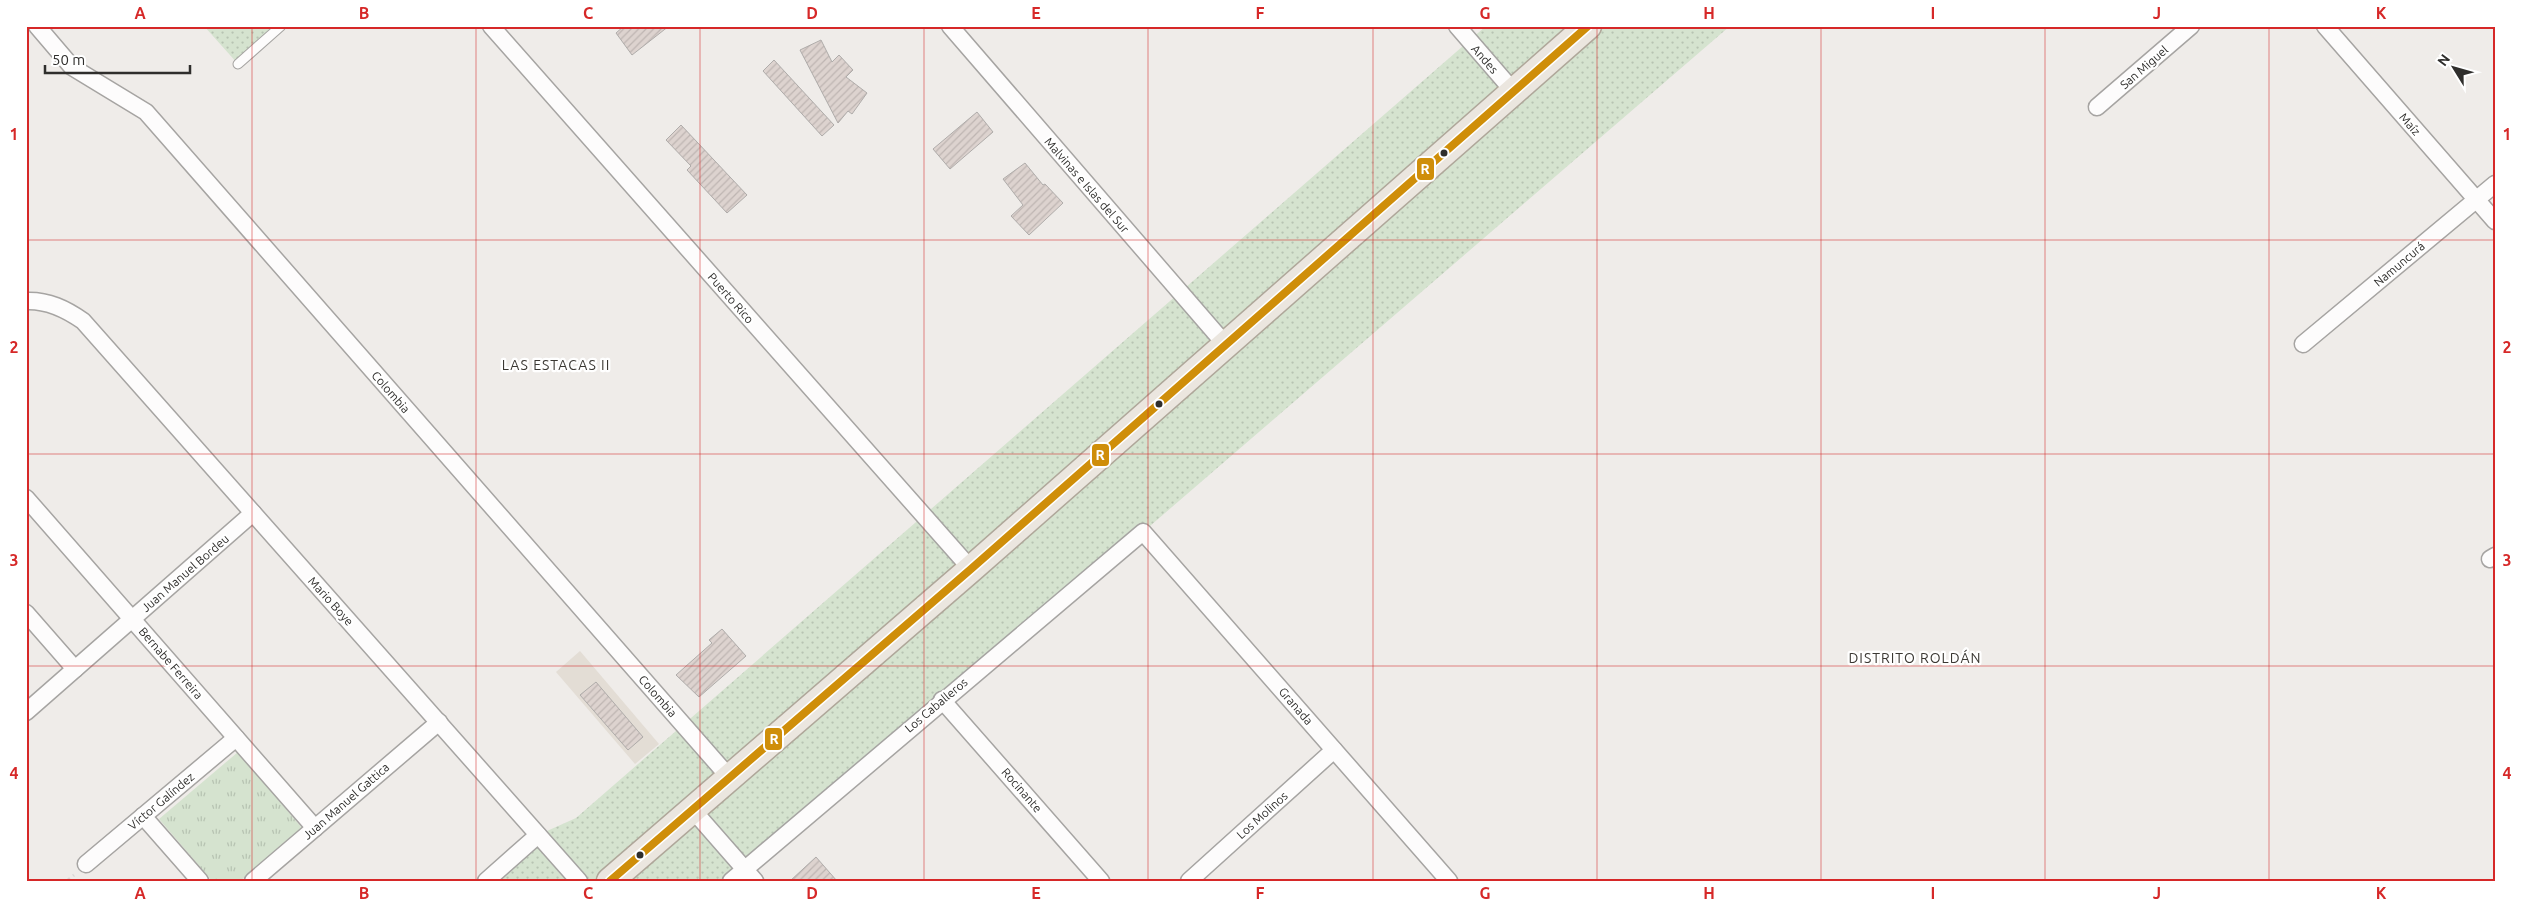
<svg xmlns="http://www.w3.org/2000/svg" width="2521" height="907" font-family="Ubuntu,sans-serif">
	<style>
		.built { fill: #e3ddd5 }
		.grass { fill: url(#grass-dots) }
		.park { fill: url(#park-tufts) }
		.building { fill: url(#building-hatch); stroke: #afacaa }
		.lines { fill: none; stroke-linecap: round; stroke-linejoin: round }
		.lane-casing { stroke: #a6a4a2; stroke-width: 11 }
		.street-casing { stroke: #a6a4a2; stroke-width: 19 }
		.primary-casing { stroke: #afa79a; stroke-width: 29 }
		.path { stroke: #d8d7d6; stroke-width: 3; stroke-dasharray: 4 4; stroke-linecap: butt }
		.lane { stroke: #fdfcfc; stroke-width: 9 }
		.street { stroke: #fdfcfc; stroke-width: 16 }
		.primary { stroke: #ebe6df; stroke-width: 26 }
		.bus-1-casing { stroke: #fff; stroke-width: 11 }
		.bus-1 { stroke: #cf8e09; stroke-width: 8 }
		.grid { fill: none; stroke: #d62828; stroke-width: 1; stroke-opacity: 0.55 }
		.bus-dot { fill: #2f2e2c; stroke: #fff; stroke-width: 2 }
		.labels { text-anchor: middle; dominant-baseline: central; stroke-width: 4.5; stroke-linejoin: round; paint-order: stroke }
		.street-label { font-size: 12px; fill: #2f2e2c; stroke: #fff }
		.neighbourhood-label { font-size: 14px; letter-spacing: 1px; fill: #3a3732; stroke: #fff }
		.line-badge { stroke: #fff; stroke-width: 2 }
		.badge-label { font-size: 14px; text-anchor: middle; font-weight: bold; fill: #fff }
		.neatline { fill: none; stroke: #d62828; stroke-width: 2 }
		.grid-label { font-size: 16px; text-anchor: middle; font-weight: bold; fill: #d62828 }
	</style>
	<defs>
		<pattern id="grass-dots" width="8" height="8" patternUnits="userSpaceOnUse" patternTransform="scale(1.25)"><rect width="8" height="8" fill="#d5e3cf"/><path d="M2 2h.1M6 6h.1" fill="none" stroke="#b7c3b2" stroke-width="1.8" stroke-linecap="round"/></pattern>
		<pattern id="park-tufts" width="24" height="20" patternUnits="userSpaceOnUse" patternTransform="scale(1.25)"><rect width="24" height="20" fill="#d5e3cf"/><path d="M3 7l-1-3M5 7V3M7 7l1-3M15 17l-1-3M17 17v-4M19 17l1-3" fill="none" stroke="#b7c3b2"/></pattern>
		<pattern id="building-hatch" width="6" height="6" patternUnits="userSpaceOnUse" patternTransform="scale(1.25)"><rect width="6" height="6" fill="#ddd3cf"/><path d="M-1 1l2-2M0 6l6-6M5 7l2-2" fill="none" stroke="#beb5b2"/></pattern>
	</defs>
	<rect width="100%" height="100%" fill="#efece9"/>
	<polygon class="built" points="580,651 659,744 635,764 556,672"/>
	<g class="grass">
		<polygon points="204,26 281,26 238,64"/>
		<polygon points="1486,26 1730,26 1143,532 731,881 486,881 538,835 576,818"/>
	</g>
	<polygon class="park" points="238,752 302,828 240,881 212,881 159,819"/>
	<g class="building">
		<polygon points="624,26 669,26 632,55 616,33"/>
		<polygon points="821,40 832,62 839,55 853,70 846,77 867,93 852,114 848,111 838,123 800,50"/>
		<polygon points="774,60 834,125 822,136 763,71"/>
		<polygon points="977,112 993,132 950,169 933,149"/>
		<polygon points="681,125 747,195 727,213 687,170 691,166 666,140"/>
		<polygon points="1025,163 1043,185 1045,184 1063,203 1029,235 1011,216 1023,205 1003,179"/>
		<polygon points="722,629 746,656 699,697 676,675 712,643 709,640"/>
		<polygon points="596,682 643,737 628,750 580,695"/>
		<polygon points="816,857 837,881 790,881"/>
	</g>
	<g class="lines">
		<defs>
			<polyline id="lane" points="238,64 281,26"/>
			<g id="street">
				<polyline points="37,26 72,67 146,112 729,777"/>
				<polyline points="491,26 971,569"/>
				<polyline points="950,26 1225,344"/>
				<polyline points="1457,26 1514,92"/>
				<polyline points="2325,26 2495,221"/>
				<polyline points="2097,107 2191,26"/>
				<path d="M26,301c22,-1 40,8 57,20l496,560"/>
				<polyline points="2303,344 2495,184"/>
				<polyline points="26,498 315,828"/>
				<polyline points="2490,559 2495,556"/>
				<polyline points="26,613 75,669"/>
				<polyline points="942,700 1101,881"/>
				<polyline points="26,712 253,513"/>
				<polyline points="692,809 755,881"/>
				<polyline points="143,816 200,881"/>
				<polyline points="86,864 236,738"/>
				<polyline points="253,881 439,722"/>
				<polyline points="486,881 538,835"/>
				<polyline points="731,881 1143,532 1449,881"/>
				<polyline points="1189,881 1334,750"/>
			</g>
			<polyline id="primary" points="610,881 971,569 1588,26"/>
		</defs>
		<use href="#lane" class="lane-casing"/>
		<use href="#street" class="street-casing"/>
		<use href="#primary" class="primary-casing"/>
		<polyline class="path" points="67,881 74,875"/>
		<use href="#lane" class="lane"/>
		<use href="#street" class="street"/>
		<use href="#primary" class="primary"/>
		<defs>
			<polyline id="bus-1" points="610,881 971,569 1588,26"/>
		</defs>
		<use href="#bus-1" class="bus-1-casing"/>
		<use href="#bus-1" class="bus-1"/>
	</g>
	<path class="grid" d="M252,26v855M476,26v855M700,26v855M924,26v855M1148,26v855M1373,26v855M1597,26v855M1821,26v855M2045,26v855M2269,26v855M26,240h2469M26,454h2469M26,666h2469"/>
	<g class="bus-dot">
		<circle cx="1444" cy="153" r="4.5"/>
		<circle cx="1159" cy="404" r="4.5"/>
		<circle cx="640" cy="855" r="4.5"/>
	</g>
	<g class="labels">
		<g class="street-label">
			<text transform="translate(1485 59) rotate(49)">Andes</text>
			<text transform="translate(2144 67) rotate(-41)">San Miguel</text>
			<text transform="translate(2410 124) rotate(49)">Maíz</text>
			<text transform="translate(1087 185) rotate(49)">Malvinas e Islas del Sur</text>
			<text transform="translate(2399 264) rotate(-40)">Namuncurá</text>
			<text transform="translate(731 298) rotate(49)">Puerto Rico</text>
			<text transform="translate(391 392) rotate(49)">Colombia</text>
			<text transform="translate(185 573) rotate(-41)">Juan Manuel Bordeu</text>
			<text transform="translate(331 601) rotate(48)">Mario Boye</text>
			<text transform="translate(171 663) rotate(49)">Bernabe Ferreira</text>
			<text transform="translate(658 696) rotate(49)">Colombia</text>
			<text transform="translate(936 705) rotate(-40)">Los Caballeros</text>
			<text transform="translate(1296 706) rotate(49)">Granada</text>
			<text transform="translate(1022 790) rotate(49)">Rocinante</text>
			<text transform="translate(161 801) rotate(-40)">Víctor Galíndez</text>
			<text transform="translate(346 801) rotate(-41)">Juan Manuel Gattica</text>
			<text transform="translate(1262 815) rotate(-42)">Los Molinos</text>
		</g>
		<g class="neighbourhood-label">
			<text x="556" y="365">LAS ESTACAS II</text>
			<text x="1915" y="658">DISTRITO ROLDÁN</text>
		</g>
	</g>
	<g class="line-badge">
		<rect x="1416" y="157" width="19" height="24" rx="5" fill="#cf8e09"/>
		<rect x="1091" y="443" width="19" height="24" rx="5" fill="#cf8e09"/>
		<rect x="764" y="727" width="19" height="24" rx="5" fill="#cf8e09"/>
	</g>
	<g class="badge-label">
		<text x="1425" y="174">R</text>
		<text x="1100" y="460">R</text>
		<text x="774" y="744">R</text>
	</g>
	<rect width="2521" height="907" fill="none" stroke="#ffffff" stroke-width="55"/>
	<g transform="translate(2454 68) rotate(307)" stroke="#ffffff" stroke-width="4" paint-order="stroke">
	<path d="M0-4L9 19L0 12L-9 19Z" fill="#2f2e2c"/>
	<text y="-8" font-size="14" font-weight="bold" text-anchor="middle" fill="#2f2e2c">N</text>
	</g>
	<path d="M45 65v8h145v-8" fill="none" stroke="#2f2e2c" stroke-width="2.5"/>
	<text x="52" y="65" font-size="15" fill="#2f2e2c" stroke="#ffffff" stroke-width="4" paint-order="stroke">50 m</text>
	<rect x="28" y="28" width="2466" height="852" class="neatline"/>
	<g class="grid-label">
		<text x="140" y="19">A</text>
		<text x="364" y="19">B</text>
		<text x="588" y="19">C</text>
		<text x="812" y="19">D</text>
		<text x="1036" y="19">E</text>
		<text x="1260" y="19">F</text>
		<text x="1485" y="19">G</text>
		<text x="1709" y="19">H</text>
		<text x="1933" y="19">I</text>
		<text x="2157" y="19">J</text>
		<text x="2381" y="19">K</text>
		<text x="14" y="140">1</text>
		<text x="2507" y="140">1</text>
		<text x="14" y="353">2</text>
		<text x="2507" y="353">2</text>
		<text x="14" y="566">3</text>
		<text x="2507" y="566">3</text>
		<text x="14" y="779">4</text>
		<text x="2507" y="779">4</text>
		<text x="140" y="899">A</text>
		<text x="364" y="899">B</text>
		<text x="588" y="899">C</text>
		<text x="812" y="899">D</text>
		<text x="1036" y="899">E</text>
		<text x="1260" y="899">F</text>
		<text x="1485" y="899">G</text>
		<text x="1709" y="899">H</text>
		<text x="1933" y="899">I</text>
		<text x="2157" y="899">J</text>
		<text x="2381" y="899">K</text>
	</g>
</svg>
